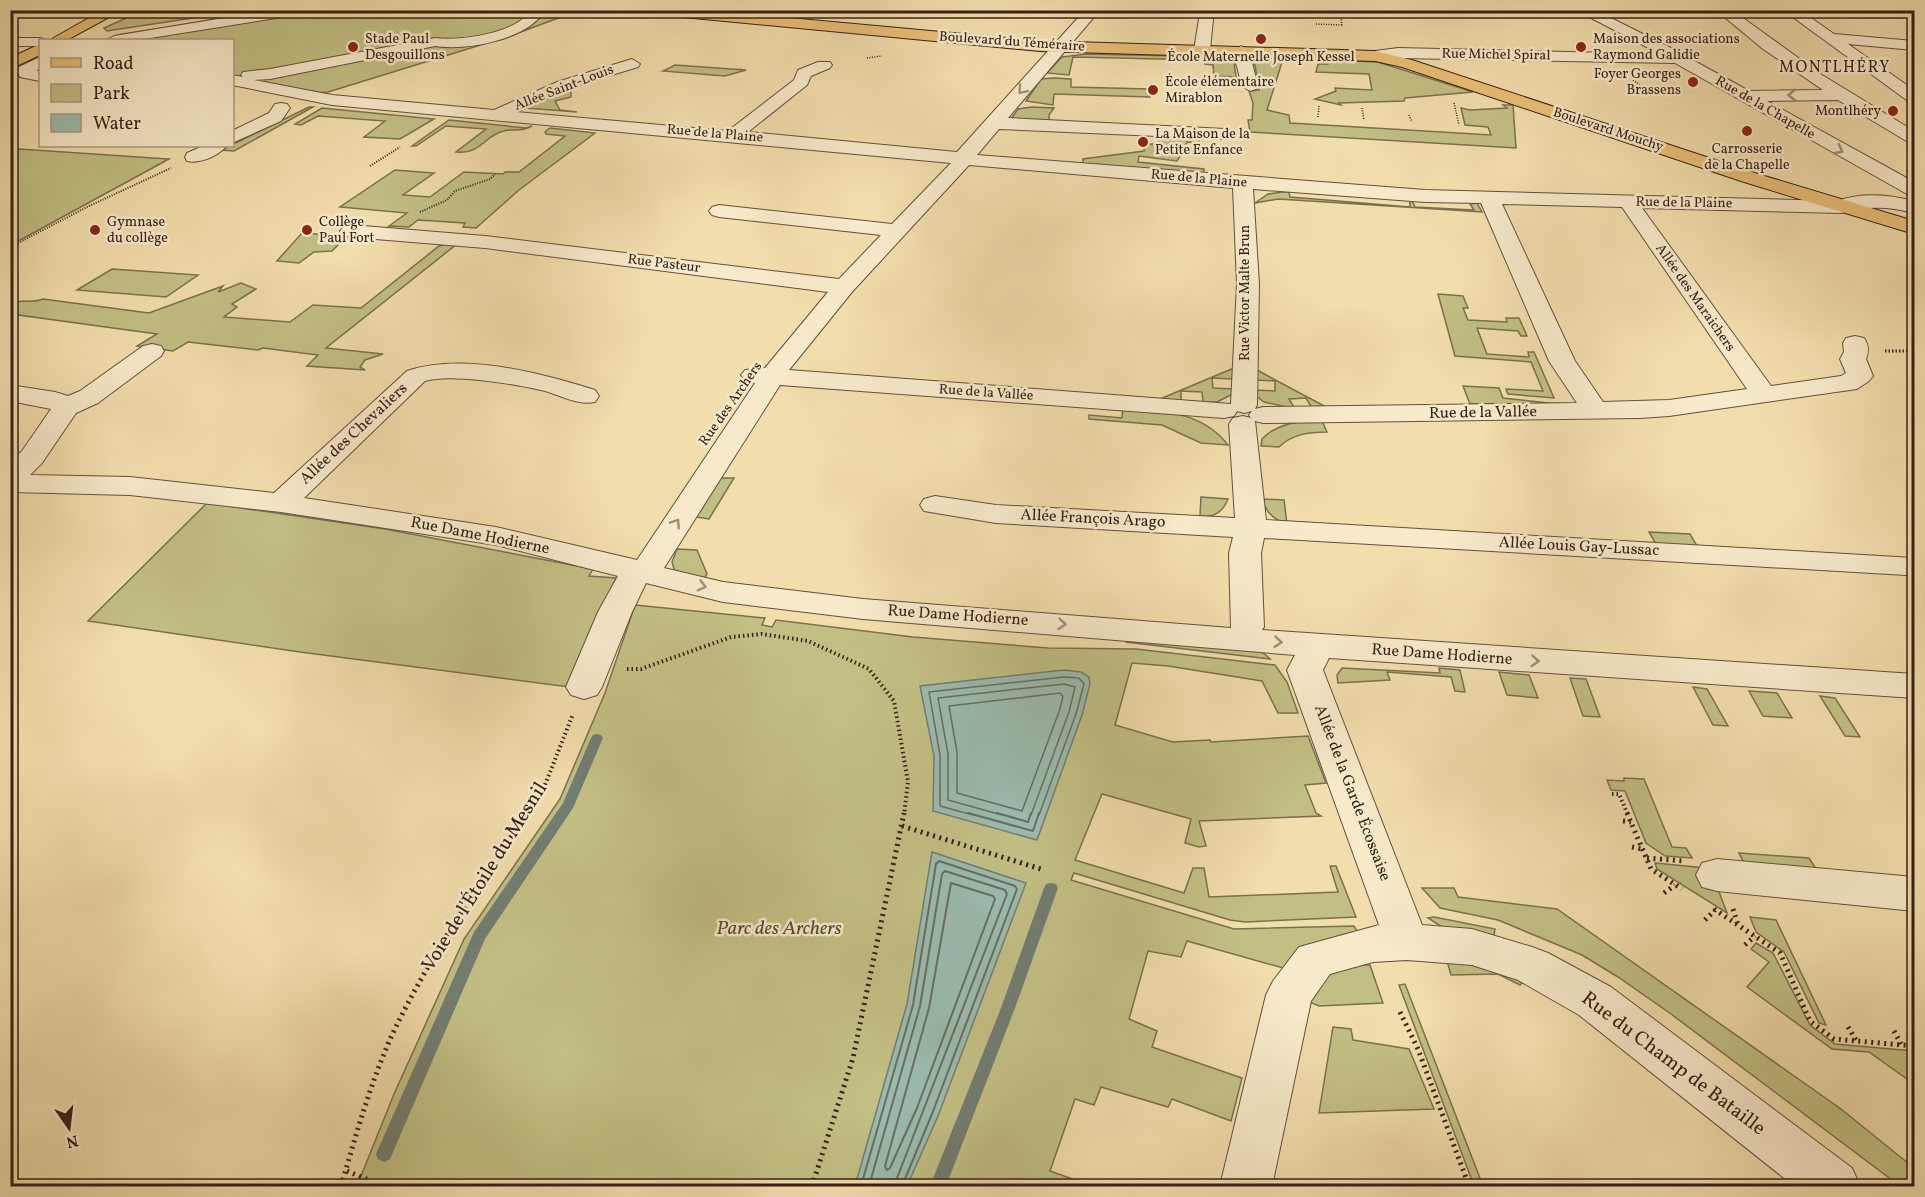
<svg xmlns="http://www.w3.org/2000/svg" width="1925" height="1197" font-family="Vollkorn,serif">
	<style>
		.green { fill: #c2bf84; stroke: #7b704e; stroke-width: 1.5 }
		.water { fill: #9bbbae; stroke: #727d72; stroke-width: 1.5 }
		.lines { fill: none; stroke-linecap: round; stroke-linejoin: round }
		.shore-far1 { stroke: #686e64; stroke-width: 1.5 }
		.shore { stroke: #686e64; stroke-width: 2 }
		.stream { fill: #727d72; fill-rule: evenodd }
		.minor-casing { stroke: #644f3e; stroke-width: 2 }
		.major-casing { stroke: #342019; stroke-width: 2 }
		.path-far4 { stroke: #342019; stroke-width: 1.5; stroke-dasharray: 1 1.5; stroke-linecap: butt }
		.path-far3 { stroke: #342019; stroke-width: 2; stroke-dasharray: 1 1.5; stroke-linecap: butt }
		.path-far2 { stroke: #342019; stroke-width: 3; stroke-dasharray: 1.5 2; stroke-linecap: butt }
		.path-far1 { stroke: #342019; stroke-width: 4; stroke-dasharray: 1.5 3; stroke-linecap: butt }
		.path { stroke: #342019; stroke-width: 5; stroke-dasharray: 2 4.5; stroke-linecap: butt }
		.minor { fill: #f7e9c9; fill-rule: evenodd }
		.major { fill: #e9be76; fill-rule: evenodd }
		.oneway { stroke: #9f8f7a }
		.poi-dot { fill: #8f2418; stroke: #f7e9c9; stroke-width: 2 }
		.labels { text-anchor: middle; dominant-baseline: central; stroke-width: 5; stroke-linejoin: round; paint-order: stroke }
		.far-poi-label { font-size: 14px; fill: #342019; stroke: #f7e9c9; text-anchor: start }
		.far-street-label { font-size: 14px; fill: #342019; stroke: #f7e9c9 }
		.far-quarter-label { font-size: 16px; letter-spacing: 1.5px; fill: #342019; stroke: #f7e9c9 }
		.street-label { font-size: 16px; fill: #342019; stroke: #f7e9c9 }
		.near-street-label { font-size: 20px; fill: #342019; stroke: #f7e9c9 }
		.near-park-label { font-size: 20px; font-style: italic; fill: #584834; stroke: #f7e9c9 }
	</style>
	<rect width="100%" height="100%" fill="#f2ddac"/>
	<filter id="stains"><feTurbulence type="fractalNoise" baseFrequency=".00333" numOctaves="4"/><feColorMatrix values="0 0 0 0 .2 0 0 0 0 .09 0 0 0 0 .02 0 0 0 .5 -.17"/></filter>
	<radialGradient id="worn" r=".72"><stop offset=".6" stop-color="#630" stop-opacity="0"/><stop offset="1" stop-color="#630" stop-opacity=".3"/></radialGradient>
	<g class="green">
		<polygon points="144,10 239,10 239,11 107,31 104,28"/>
		<polygon points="273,11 577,11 510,36 328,92 317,93 233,76 232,40 111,40 117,35"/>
		<polygon points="1086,54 1223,57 1234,62 1236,77 1214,76 1213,65 1205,64 1204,60 1073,57 1069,75 1047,73 1062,57"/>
		<polygon points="1262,58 1283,59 1267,110 1289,115 1290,123 1491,135 1488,127 1465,125 1461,108 1470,110 1507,108 1503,105 1513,105 1516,148 1250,132 1248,120 1252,120 1253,103 1249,91 1259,90 1255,65 1250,65 1249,62"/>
		<polygon points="1329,60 1378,62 1473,92 1405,98 1404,101 1339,103 1341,105 1315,99 1336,91 1335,88 1372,90 1369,74 1316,72 1318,64 1328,64"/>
		<polygon points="675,65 746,70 725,76 663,71"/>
		<polygon points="1054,78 1071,79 1071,87 1150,89 1150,97 1054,94 1053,105 1026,101 1041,79"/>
		<polygon points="566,87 571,87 571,97 555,101 560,110 577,112 525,108 566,90"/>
		<polygon points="309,107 313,107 234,151 221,150"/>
		<polygon points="1032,107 1054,108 1049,115 1049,123 1011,119 1018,109"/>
		<polygon points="322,108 434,119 400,139 364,137 385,121 318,116 301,125 295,124"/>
		<path d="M449,120l77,8 6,-2c-13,7 -17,2 -28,5 -20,4 -21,23 -48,21l30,-23 -40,-3 -30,20h-4z"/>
		<polygon points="550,128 595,133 519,190 476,228 463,227 465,223 418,220 409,227 389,226 407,213 340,207 395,170 434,173 403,195 430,197 464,172 503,174 505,172 519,172 565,136 546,134 545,132"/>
		<polygon points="1174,133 1200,135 1199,143 1187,142 1185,148 1202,149 1201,151 1182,153 1177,161 1139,156 1138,162 1204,169 1204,173 1083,164 1083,159 1144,151 1145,145 1159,143 1159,139 1172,139"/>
		<polygon points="19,149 169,159 11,245 11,153"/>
		<polygon points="1282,192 1289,192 1290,197 1410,207 1410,200 1412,200 1415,207 1474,210 1470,204 1477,203 1482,212 1278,199 1255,203 1268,194"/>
		<polygon points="302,233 363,237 365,239 362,242 341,242 332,251 314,252 299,263 277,261"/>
		<path d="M450,243l7,1 -131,104 57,6 -18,6 -5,7 5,3 -58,-4 11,-11 -55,-7 -5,2 -70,-8 -15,9 -36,-5 20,-12 -146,-20v-10c10,-6 21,0 32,-5l106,14 74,-27 -5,6 23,-9 15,6 -24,15 5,3 -13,10 66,5 23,-17 48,3 78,-62z"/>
		<polygon points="112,269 198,275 166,297 77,290"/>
		<polygon points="1438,294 1463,296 1468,308 1463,308 1468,320 1507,322 1506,318 1519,318 1527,336 1521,336 1518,331 1477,328 1487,354 1529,357 1528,352 1534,352 1554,398 1508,394 1506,389 1543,391 1531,362 1455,356"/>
		<polygon points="1234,368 1233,379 1212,378 1213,388 1233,389 1233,394 1217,402 1203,402 1202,392 1181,391 1181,400 1160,399"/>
		<polygon points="1255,369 1326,407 1312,408 1306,398 1289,399 1295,409 1264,402 1254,394 1254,390 1275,391 1275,381 1254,380"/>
		<polygon points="1463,386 1499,388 1503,398 1557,404 1470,404"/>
		<path d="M1123,407c39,4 79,4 105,38l-27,-2 -39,-18 -73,-6v-4l33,3z"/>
		<path d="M1321,419l6,13c-18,0 -35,2 -48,15l-18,-1 1,-7c15,-16 39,-18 59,-20z"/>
		<polygon points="721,478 734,478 709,519 696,517"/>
		<path d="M1201,497l27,2c-5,13 -14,19 -28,17z"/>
		<path d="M1263,499l21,1 3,24c-12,-4 -22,-11 -24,-25z"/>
		<polygon points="207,503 385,529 593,569 589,576 616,578 569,687 300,652 88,621"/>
		<polygon points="1649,532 1690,534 1697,546 1656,544"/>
		<polygon points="677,549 697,550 707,574 704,579 675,572 672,562"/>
		<polygon points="635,605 765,618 762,625 772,627 776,620 913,637 1048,648 1136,649 1275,665 1287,682 1298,713 1278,713 1262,681 1168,666 1132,663 1115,725 1173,742 1210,740 1211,742 1308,736 1326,783 1305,785 1316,813 1321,816 1199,821 1206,846 1199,847 1185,843 1191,819 1102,794 1075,860 1184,893 1193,868 1204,868 1209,897 1338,892 1330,866 1336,866 1356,917 1245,922 1230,920 1074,873 1071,880 1234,929 1354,926 1357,931 1316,943 1283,968 1187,941 1181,957 1148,951 1129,1019 1157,1031 1152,1047 1242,1078 1231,1121 1172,1099 1168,1107 1101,1087 1094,1105 1075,1099 1050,1171 1092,1186 357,1186 394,1094 464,939 560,799 605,693"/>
		<polygon points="1128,637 1261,651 1270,659 1126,642"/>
		<polygon points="1342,668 1440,673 1439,668 1460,670 1465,692 1455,691 1451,677 1387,672 1390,680 1338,683 1337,675"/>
		<polygon points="1499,672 1529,675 1538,698 1507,695"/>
		<polygon points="1570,678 1586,679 1600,717 1583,716"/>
		<polygon points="1693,687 1707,689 1728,726 1713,725"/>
		<polygon points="1749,691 1777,693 1792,718 1763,716"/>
		<polygon points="1820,696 1835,698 1860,737 1845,736"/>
		<polygon points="1624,778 1644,779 1672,847 1686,848 1692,858 1665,856 1646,843 1625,791 1611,790 1607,780 1624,781"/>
		<polygon points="1739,853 1809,858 1816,869 1744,863"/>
		<polygon points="1655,863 1706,868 1713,876 1727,913 1657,869"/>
		<polygon points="1422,888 1454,888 1458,897 1557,909 1841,1109 1914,1168 1914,1186 1900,1186 1671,1014 1618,977 1582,955 1498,920 1440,908"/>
		<polygon points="1434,917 1495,929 1493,941 1442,927 1428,918"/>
		<polygon points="1750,917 1776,920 1826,1025 1819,1023 1784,952 1756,932"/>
		<polygon points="1756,943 1773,953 1810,1025 1835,1044 1914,1051 1914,1084 1869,1052 1832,1049 1747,987 1769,962 1751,949"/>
		<polygon points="1447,961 1463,962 1524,981 1520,985 1498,974 1451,975"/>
		<polygon points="1356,965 1370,965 1383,1003 1319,1006 1307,1001 1330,971"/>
		<polygon points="1405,984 1483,1186 1474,1186 1399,985"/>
		<polygon points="1333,1027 1351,1029 1353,1040 1409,1049 1434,1109 1319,1113"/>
	</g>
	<g class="water">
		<polygon points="1064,670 1081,672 1089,677 1090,684 1082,715 1037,840 933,811 934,756 920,686"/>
		<polygon points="932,852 1026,883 938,1116 907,1186 855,1186 907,1004"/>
	</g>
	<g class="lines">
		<g class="shore-far1">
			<polygon points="1060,693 1063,696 1060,709 1022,811 957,793 957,752 949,706"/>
			<polyline points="973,815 940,806 940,755 929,692 1064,677 1079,678 1084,684 1076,714 1039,815"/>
			<polyline points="1002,815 948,800 948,754 938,698 1064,684 1075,687 1069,712 1031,815"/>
		</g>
		<g class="shore">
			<polyline points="968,813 1033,831 1039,813"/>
			<polyline points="997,813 1028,822 1031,813"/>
			<polygon points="951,883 993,896 995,899 917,1108 890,1168 887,1170 885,1166 929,1008"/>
			<polyline points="861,1186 913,1005 936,864 939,861 1015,886 1017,889 932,1114 902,1186"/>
			<polyline points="869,1186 920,1006 942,874 945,871 1005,890 1007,894 894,1186"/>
		</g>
		<g class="stream">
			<polygon points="597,734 601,735 603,738 573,808 485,939 390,1159 384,1162 378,1159 376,1154 474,932 563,803 591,738 593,735"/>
			<polygon points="1051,883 1056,884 1058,888 1015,1008 946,1186 930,1186 1001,1008 1044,888 1046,884"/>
		</g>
		<defs>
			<g id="minor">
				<polygon points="272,10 308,10 301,14 138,40 107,40 114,36"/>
				<path d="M531,10h14c-17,30 -79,41 -110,36l-165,33 -16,1 78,15 162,15 63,-28 75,-23 8,5 -2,3 -69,21 -53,24 212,19 66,-51 4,-10 20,-8h12l2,3 -2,3 -19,8 -4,9 -59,47 209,20 128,-142h15l-92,108 217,11 6,1 3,4 -3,4 -6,1 -226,-10 -22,26 448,35 413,11c24,-9 52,-6 76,0v12c-27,-7 -46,-7 -73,0l-199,-5 129,178 70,-10 5,-3 -6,-14 4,-7 -1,-9 3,-5 9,-2 9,2c5,7 5,13 2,21l7,17 -4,5 -12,8 -188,27 -29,2 -377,5 -8,-2 11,99 648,38v14l-8,3 -642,-37 -3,15 3,74 -2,3 652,44v24l-585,-40 -6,12 99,255 50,4 60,18 16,6 63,34 241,181 8,18h-66l-215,-171 -61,-35 -46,-15 -65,-5 -34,2 -43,12 -19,27 -39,185h-52l46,-191 7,-14 26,-34 80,-22 -92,-255 8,-15 -432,-36 -140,-17 -77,-19 -14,29 -30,75 -5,8 -13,4 -13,-4 -5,-8 32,-75 20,-36 -122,-31 -215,-33 -151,-17 -120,-3v-30l12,-11 29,-42 -41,-8v-16l45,7 13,4 12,-5 63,-45 9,-2 9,2 3,5 -3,5 -63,47 -22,10 -34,50 -12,12 100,2 144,16 133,-122c55,-19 134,2 188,19l4,6 -4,6c-18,4 -36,-8 -54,-12 -28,-6 -90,-17 -116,-9l-121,117 192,29 141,33 118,-177 -10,-3 -4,-5 4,-5 20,-2 63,-76 -343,-44 -134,-11 -7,-2 -4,-4 4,-4 7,-2 134,11 354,43 42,-44 -162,-18 -7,-2 -3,-4 3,-4 7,-2 173,19 59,-61 -619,-58 -100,-20v-10l11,2 -2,-2 2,-3 27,-3 165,-31c25,3 81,-4 96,-28zM969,165l264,23 4,96 -6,120 -442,-34 63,-78zM1253,189l172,13 56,1 68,158 28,42 -314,4 -8,2 2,-4 2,-121zM1502,204l120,3 125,182 -78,11 -66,2 -28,-41zM780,385l444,33 10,-2 3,-5 7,2 8,-2 -3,4 2,3 -8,-2 -10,2 -4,6 6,94 -239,-13 -61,-9 -11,3 -4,6 4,6 72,12 237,14 -4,16 2,75 -368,-29 -140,-17 -59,-14z"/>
				<polygon points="1576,10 1595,10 1669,47 1749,91 1823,90 1763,49 1716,10 1732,10 1822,75 1914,131 1914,143 1908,142 1838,100 1767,101 1914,182 1914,196 1907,194 1675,63 1398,58 1375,61 1367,56 1375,51 1398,48 1660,54"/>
				<polygon points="1783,10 1800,10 1834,34 1914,41 1914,50 1848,44 1914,90 1914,102 1908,101"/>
				<polygon points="1206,15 1213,19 1210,50 1202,55 1194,50 1199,19"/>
				<polygon points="10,38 40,38 46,40 40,40 40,46 10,46"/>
				<polygon points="1241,46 1249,51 1258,86 1256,89 1250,91 1242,86 1233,51"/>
				<polygon points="40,57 40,68 36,71 40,71 40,81 20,77 17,70 19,67"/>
				<polygon points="281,103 287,104 290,108 281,121 232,143 232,131 269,113 275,104"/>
				<path d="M203,146h23c-7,10 -27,18 -39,15l-2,-4 2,-4z"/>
				<polygon points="1717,859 1914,877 1914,911 1717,891 1702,887 1696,875 1702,863"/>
			</g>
			<g id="major">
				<polygon points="103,10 122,10 67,40 50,40"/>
				<polygon points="644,10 702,10 1040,41 1375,51 1412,60 1758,174 1914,221 1914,234 1744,182 1402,67 1375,61 1040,51 651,14"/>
				<polygon points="40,44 40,55 10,69 10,58"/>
			</g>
		</defs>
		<use href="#minor" class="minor-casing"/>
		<use href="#major" class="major-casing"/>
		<g class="path-far4">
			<polyline points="609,10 627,13"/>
			<polyline points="1361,10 1392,12"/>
			<polyline points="1541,10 1555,11"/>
			<polyline points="1340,12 1342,25"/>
			<polyline points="1502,13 1514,10"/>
			<polyline points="1458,16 1465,16"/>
			<polyline points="1316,24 1342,25"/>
			<polyline points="867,58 882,56"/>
			<polyline points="1633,80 1640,85"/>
			<polyline points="1454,103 1459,125"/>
			<polyline points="1362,108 1364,120"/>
			<polyline points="1409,115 1412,122"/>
			<polyline points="1318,117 1319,106"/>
		</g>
		<g class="path-far3">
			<polyline points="370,166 400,147"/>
			<polyline points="420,212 447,200 455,191 490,179 495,174"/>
			<polyline points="18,243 89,206 171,168"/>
		</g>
		<polyline class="path-far2" points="1885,351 1914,351"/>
		<g class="path-far1">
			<polyline points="627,669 641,669 731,637 762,634 808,641 869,669 894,701 908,782 904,815"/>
			<polyline points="1612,794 1619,794 1628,815"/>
			<polyline points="526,815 543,790 573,714"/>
		</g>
		<g class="path">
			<polyline points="1627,813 1651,869 1682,889"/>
			<polyline points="1623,821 1631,822"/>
			<polyline points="902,826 1044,870"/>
			<polyline points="1632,847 1642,849"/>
			<polyline points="1647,858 1684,861"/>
			<polyline points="1664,893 1675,885"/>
			<polyline points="1714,909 1780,953 1810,1021 1834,1039 1914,1046"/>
			<polyline points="1733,909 1738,925"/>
			<polyline points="1705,920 1715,910"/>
			<polyline points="1745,945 1755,936"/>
			<polyline points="1400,1012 1418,1049 1469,1186"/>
			<polyline points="1848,1027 1856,1040"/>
			<polyline points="1894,1031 1901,1044"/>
			<polyline points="347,1171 383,1186"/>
			<path d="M341,1186c15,-51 29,-102 51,-151 37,-78 87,-150 135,-222"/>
			<polyline points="812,1186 853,1058 904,813"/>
		</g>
		<use href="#minor" class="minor"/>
		<use href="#major" class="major"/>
	</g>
	<defs><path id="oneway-chevron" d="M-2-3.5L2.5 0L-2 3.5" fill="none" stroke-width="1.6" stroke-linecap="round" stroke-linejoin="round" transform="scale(1.5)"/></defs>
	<g class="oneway">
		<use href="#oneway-chevron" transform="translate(1022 90) rotate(131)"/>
		<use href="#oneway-chevron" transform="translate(1792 95) rotate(179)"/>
		<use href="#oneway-chevron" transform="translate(1839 150) rotate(28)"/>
		<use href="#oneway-chevron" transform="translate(676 523) rotate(-57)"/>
		<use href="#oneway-chevron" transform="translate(702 586) rotate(15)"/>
		<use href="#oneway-chevron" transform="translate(1062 624) rotate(5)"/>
		<use href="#oneway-chevron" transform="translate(1278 642) rotate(5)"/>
		<use href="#oneway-chevron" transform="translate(1535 661) rotate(4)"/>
	</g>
	<g class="poi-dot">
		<circle cx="1261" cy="39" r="6"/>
		<circle cx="353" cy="47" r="6"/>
		<circle cx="1581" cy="47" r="6"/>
		<circle cx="1693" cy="82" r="6"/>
		<circle cx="1153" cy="90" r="6"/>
		<circle cx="1893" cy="111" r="6"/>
		<circle cx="1747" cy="131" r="6"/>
		<circle cx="1143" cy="142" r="6"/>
		<circle cx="95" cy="230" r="6"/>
		<circle cx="307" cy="230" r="6"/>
	</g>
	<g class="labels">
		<g class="far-poi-label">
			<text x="365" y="39">Stade Paul<tspan x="365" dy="16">Desgouillons</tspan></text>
			<text x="1593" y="39">Maison des associations<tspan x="1593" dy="16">Raymond Galidie</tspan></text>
			<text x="1261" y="57" text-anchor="middle">École Maternelle Joseph Kessel</text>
			<text x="1681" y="74" text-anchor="end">Foyer Georges<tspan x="1681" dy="16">Brassens</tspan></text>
			<text x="1165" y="82">École élémentaire<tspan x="1165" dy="16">Mirablon</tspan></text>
			<text x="1881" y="111" text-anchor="end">Montlhéry</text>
			<text x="1155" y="134">La Maison de la<tspan x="1155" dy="16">Petite Enfance</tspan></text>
			<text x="1747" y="149" text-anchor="middle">Carrosserie<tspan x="1747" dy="16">de la Chapelle</tspan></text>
			<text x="107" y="222">Gymnase<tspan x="107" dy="16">du collège</tspan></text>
			<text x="319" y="222">Collège<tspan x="319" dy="16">Paul Fort</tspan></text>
		</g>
		<g class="far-street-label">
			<text transform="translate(1012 42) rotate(4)">Boulevard du Téméraire</text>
			<text transform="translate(1496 55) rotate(1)">Rue Michel Spiral</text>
			<text transform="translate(564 88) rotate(-21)">Allée Saint-Louis</text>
			<text transform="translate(1765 108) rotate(30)">Rue de la Chapelle</text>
			<text transform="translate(1608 130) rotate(18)">Boulevard Mouchy</text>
			<text transform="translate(715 134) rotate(5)">Rue de la Plaine</text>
			<text transform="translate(1199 179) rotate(5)">Rue de la Plaine</text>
			<text transform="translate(1684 203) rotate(1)">Rue de la Plaine</text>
			<text transform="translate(664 264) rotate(7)">Rue Pasteur</text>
			<text transform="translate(1245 293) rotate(-90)">Rue Victor Malte Brun</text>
			<text transform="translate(1695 298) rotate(55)">Allée des Maraichers</text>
			<text transform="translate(986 393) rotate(4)">Rue de la Vallée</text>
			<text transform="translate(731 404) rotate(-55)">Rue des Archers</text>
		</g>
		<g class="far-quarter-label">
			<text x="1835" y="68">MONTLHÉRY</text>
		</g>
		<g class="street-label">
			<text transform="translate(1483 413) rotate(-1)">Rue de la Vallée</text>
			<text transform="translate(354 434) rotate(-43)">Allée des Chevaliers</text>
			<text transform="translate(1093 519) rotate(3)">Allée François Arago</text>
			<text transform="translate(480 536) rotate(11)">Rue Dame Hodierne</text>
			<text transform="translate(1579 547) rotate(3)">Allée Louis Gay-Lussac</text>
			<text transform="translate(958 616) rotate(4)">Rue Dame Hodierne</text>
			<text transform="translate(1442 655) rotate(4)">Rue Dame Hodierne</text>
			<text transform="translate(1352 793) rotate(69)">Allée de la Garde Écossaise</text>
		</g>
		<g class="near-street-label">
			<text transform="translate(485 877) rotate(-58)">Voie de l'Étoile du Mesnil</text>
			<text transform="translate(1673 1064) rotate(37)">Rue du Champ de Bataille</text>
		</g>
		<g class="near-park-label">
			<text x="779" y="929">Parc des Archers</text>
		</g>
	</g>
	<rect width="1925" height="1197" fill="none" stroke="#f2ddac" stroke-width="36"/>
	<rect x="12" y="12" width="1901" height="1173" fill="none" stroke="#342019" stroke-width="3"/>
	<rect x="18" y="18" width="1889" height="1161" fill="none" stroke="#342019" stroke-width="1.5"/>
	<rect x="39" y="39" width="195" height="108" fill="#f7e9c9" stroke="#a99983" stroke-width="1.5"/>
	<rect x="51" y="58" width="30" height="9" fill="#e9be76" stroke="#a99983" stroke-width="1.5"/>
	<text x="93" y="69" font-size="18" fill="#342019">Road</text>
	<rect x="51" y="84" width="30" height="18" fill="#c2bf84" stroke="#a99983" stroke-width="1.5"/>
	<text x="93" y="99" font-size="18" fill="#342019">Park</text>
	<rect x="51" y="114" width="30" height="18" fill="#9bbbae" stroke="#a99983" stroke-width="1.5"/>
	<text x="93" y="129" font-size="18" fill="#342019">Water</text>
	<g transform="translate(69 1128) rotate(166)" stroke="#f7e9c9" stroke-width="4.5" paint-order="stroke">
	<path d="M0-4.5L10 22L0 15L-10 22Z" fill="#342019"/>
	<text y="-9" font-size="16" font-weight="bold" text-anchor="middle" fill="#342019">N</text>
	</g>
	<rect width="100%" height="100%" filter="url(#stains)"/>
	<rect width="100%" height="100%" fill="url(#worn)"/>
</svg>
